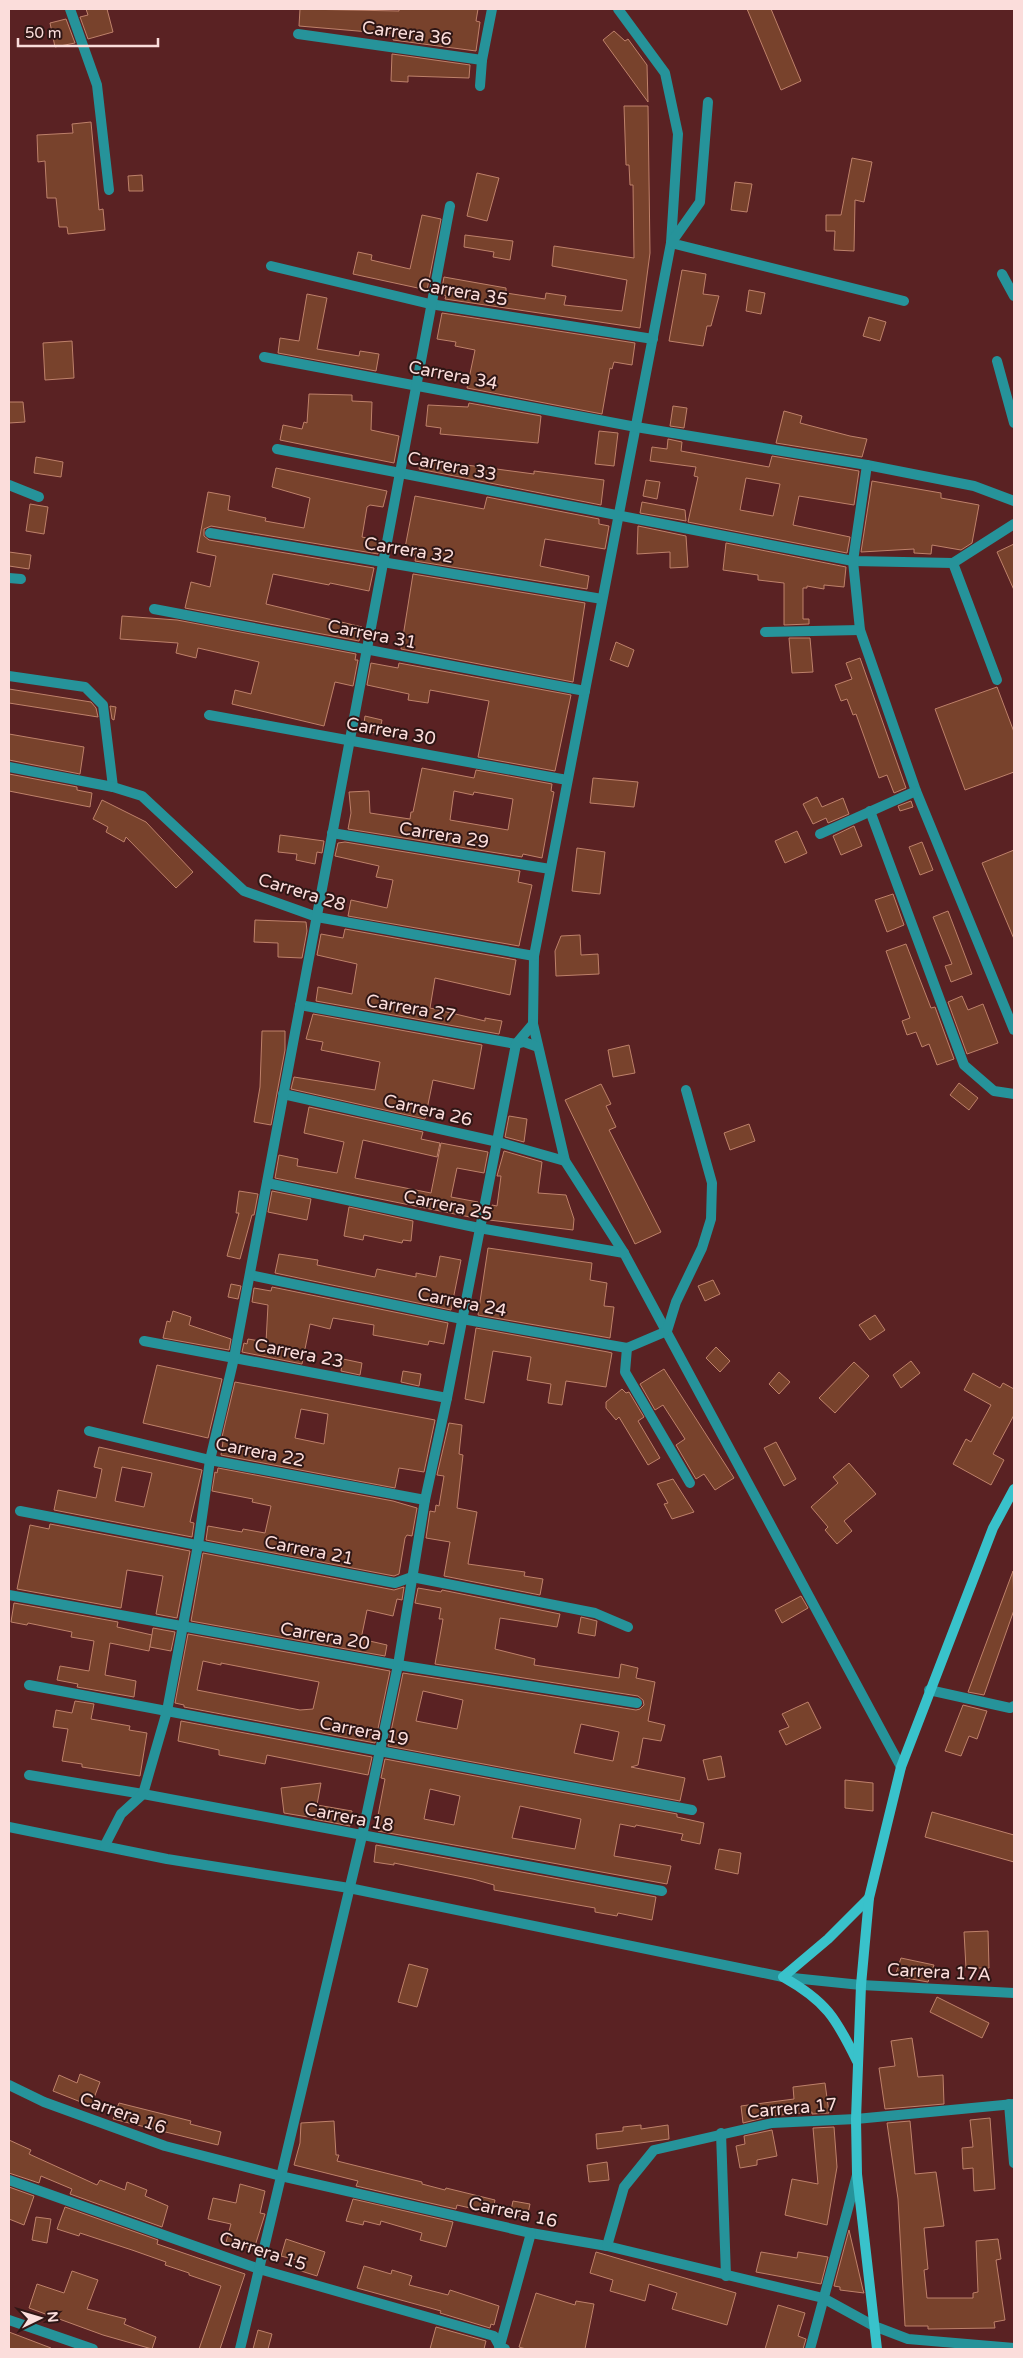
<svg xmlns="http://www.w3.org/2000/svg" width="1023" height="2358" font-family="'Varela Round',sans-serif">
	<style>
		.building { fill: #78422c; stroke: #be816a; fill-rule: evenodd }
		.lines { fill: none; stroke-linecap: round; stroke-linejoin: round }
		.minor { stroke: #26939a; stroke-width: 10 }
		.secondary { stroke: #39c2cb; stroke-width: 10 }
		.labels { text-anchor: middle; dominant-baseline: central; stroke-width: 4; stroke-linejoin: round; paint-order: stroke }
		.street-label { font-size: 18px; fill: #fbdddb; stroke: #2f1615 }
	</style>
	<rect width="100%" height="100%" fill="#5a2223"/>
	<g class="building">
		<polygon points="86,9 107,9 113,32 88,39 80,17 88,15"/>
		<polygon points="300,9 399,11 399,9 478,9 476,21 480,22 476,51 393,40 393,34 299,26"/>
		<polygon points="747,9 771,9 801,81 781,90"/>
		<polygon points="66,19 75,43 55,47 50,23"/>
		<polygon points="614,31 625,41 628,39 647,65 648,102 603,40"/>
		<polygon points="392,54 470,65 469,78 408,76 408,82 391,81"/>
		<polygon points="624,106 648,106 650,253 640,328 445,299 446,296 441,293 444,277 506,288 506,293 545,299 546,293 566,296 564,305 622,311 627,280 552,266 554,246 634,258 633,185 630,185 629,165 626,165"/>
		<polygon points="91,122 99,210 103,209 105,230 68,234 67,227 59,227 56,198 47,198 45,161 38,162 37,135 73,133 72,124"/>
		<polygon points="852,158 872,162 864,202 855,200 854,251 834,250 835,231 826,231 826,215 841,215"/>
		<polygon points="477,173 499,178 487,221 467,216"/>
		<polygon points="142,175 143,191 129,191 128,176"/>
		<polygon points="735,182 752,184 747,212 731,210"/>
		<polygon points="422,215 441,219 427,290 353,274 358,252 372,255 371,260 410,269"/>
		<polygon points="465,235 513,241 510,260 493,257 494,252 464,247"/>
		<polygon points="682,270 706,274 703,294 719,296 711,326 707,326 703,346 669,341"/>
		<polygon points="749,290 765,293 761,314 746,311"/>
		<polygon points="307,294 327,298 317,349 359,356 360,351 379,354 376,371 278,353 280,338 299,341"/>
		<polygon points="442,313 635,343 632,365 614,362 612,369 610,368 602,414 467,388 475,350 455,346 456,342 437,339"/>
		<polygon points="869,317 886,322 880,341 863,336"/>
		<polygon points="72,341 74,378 45,380 43,343"/>
		<polygon points="309,394 352,395 352,401 372,402 371,430 399,436 394,463 280,440 283,425 302,429 304,422 307,423"/>
		<polygon points="9,402 23,402 25,422 9,423"/>
		<polygon points="469,403 541,416 538,443 440,434 441,428 426,426 428,405 468,407"/>
		<polygon points="673,406 687,408 684,428 670,426"/>
		<polygon points="784,411 802,416 800,423 850,436 867,439 862,457 776,443"/>
		<polygon points="599,431 618,433 614,466 595,464"/>
		<path d="M668,439l14,3 -1,9 88,16 3,-11 87,15 -5,34 -55,-9 -6,29 57,12 -3,16 -159,-31 10,-45 -4,-1 2,-9 -46,-6 2,-14 15,2zM746,478l34,6 -7,32 -33,-6z"/>
		<polygon points="36,457 63,462 61,477 34,473"/>
		<polygon points="421,459 534,474 534,471 604,480 601,505 419,469"/>
		<polygon points="276,468 387,491 383,507 370,505 367,507 362,537 380,541 378,554 211,526 204,529 204,536 209,540 374,568 369,591 330,583 329,585 273,574 266,604 362,627 359,641 185,608 191,582 210,587 216,556 197,552 208,492 230,496 228,510 266,518 265,521 304,528 310,498 272,487"/>
		<polygon points="646,480 660,482 657,499 643,496"/>
		<polygon points="872,481 941,493 941,498 979,505 972,543 961,550 932,545 931,554 914,553 914,549 861,552"/>
		<polygon points="415,496 484,509 487,497 599,519 599,524 609,526 605,549 545,539 540,566 589,576 587,589 415,561 416,555 404,553"/>
		<polygon points="642,502 685,510 686,521 640,513"/>
		<polygon points="30,504 48,507 44,534 26,531"/>
		<polygon points="638,526 686,536 688,567 670,568 670,552 637,554"/>
		<polygon points="726,543 846,567 844,587 824,585 824,589 807,586 807,588 803,588 803,619 809,619 809,624 784,625 784,583 758,580 758,575 723,570"/>
		<polygon points="1014,544 1014,590 997,552"/>
		<polygon points="9,552 31,555 29,569 9,566"/>
		<polygon points="413,574 585,603 573,682 401,649"/>
		<polygon points="122,616 177,620 356,654 355,660 358,660 353,686 335,682 324,726 232,704 235,690 251,694 259,662 198,648 196,658 176,653 178,643 120,639"/>
		<polygon points="789,638 810,638 813,672 792,673"/>
		<polygon points="616,642 634,650 628,667 610,660"/>
		<polygon points="860,658 906,788 894,793 887,775 879,778 856,714 853,715 847,699 841,701 835,685 852,679 846,663"/>
		<polygon points="371,663 398,668 399,663 571,695 555,771 478,757 489,701 430,690 428,703 408,700 409,694 367,685"/>
		<polygon points="997,687 1014,732 1014,772 965,790 935,709"/>
		<polygon points="9,689 91,702 96,708 98,717 9,703"/>
		<polygon points="110,706 116,707 114,720 112,719"/>
		<polygon points="365,716 382,720 379,734 363,730"/>
		<polygon points="9,734 84,747 80,774 9,760"/>
		<path d="M422,768l52,10 2,-8 76,14 -1,7 3,1 -12,66 -19,-4 -1,3 -174,-28 3,-16 -2,-21 20,-1 1,22 40,6 1,-7h2zM454,791l19,4 1,-3 39,7 -5,31 -58,-10z"/>
		<polygon points="9,774 77,787 77,790 92,793 90,807 9,791"/>
		<polygon points="593,778 638,782 634,807 590,803"/>
		<polygon points="817,797 822,807 843,798 849,814 828,823 826,818 813,824 803,804"/>
		<polygon points="102,800 146,822 193,872 176,888 126,837 124,842 106,832 108,827 93,819"/>
		<polygon points="911,801 913,807 900,811 898,806"/>
		<polygon points="854,826 862,846 841,855 833,836"/>
		<polygon points="797,831 807,853 785,863 775,841"/>
		<polygon points="280,835 324,841 322,853 317,852 315,864 296,860 297,854 278,852"/>
		<polygon points="345,842 520,871 518,882 532,885 519,946 348,916 351,900 387,908 393,880 376,877 379,866 335,856 338,843"/>
		<polygon points="922,842 933,870 920,875 909,847"/>
		<polygon points="577,848 605,852 600,894 572,891"/>
		<polygon points="1014,850 1014,939 982,863"/>
		<polygon points="893,894 904,925 887,932 875,900"/>
		<polygon points="948,911 972,974 951,982 945,966 952,964 933,917"/>
		<polygon points="255,920 306,922 307,931 302,958 278,957 278,943 254,942"/>
		<polygon points="345,929 516,960 510,995 435,978 430,1008 485,1021 485,1018 502,1021 499,1034 316,1001 318,987 352,994 357,964 317,955 321,934 343,938"/>
		<polygon points="580,935 581,955 598,954 599,974 556,976 555,951 561,936"/>
		<polygon points="906,944 931,1008 935,1007 954,1059 937,1065 929,1044 922,1047 916,1032 907,1035 902,1021 910,1018 886,951"/>
		<polygon points="962,996 968,1010 983,1004 998,1043 967,1054 948,1002"/>
		<polygon points="313,1014 482,1045 474,1089 433,1080 425,1119 291,1089 294,1077 375,1090 380,1062 321,1050 323,1042 306,1039"/>
		<polygon points="262,1031 285,1031 285,1050 271,1125 254,1122 260,1087"/>
		<polygon points="629,1045 635,1073 613,1077 608,1050"/>
		<polygon points="959,1083 978,1098 969,1110 950,1095"/>
		<polygon points="601,1084 611,1104 606,1106 616,1127 609,1130 661,1232 635,1244 565,1100"/>
		<polygon points="309,1107 423,1132 421,1139 440,1143 437,1157 363,1140 355,1178 431,1193 441,1143 488,1152 484,1173 457,1168 451,1197 478,1202 475,1218 275,1178 279,1155 298,1159 297,1166 337,1173 344,1142 304,1133"/>
		<polygon points="509,1116 527,1119 524,1142 505,1137"/>
		<polygon points="749,1124 755,1141 730,1150 724,1133"/>
		<polygon points="504,1151 542,1162 538,1193 566,1195 574,1219 573,1230 489,1220 492,1205 497,1206 501,1176 497,1176"/>
		<polygon points="239,1191 258,1194 254,1215 252,1215 240,1259 227,1256 239,1213 236,1213"/>
		<polygon points="272,1191 311,1199 307,1220 268,1212"/>
		<polygon points="349,1207 413,1221 411,1241 403,1240 402,1243 364,1235 363,1240 344,1236"/>
		<polygon points="488,1248 592,1263 590,1280 607,1283 604,1306 614,1307 610,1338 478,1315"/>
		<polygon points="279,1254 318,1260 317,1265 375,1277 377,1269 416,1277 416,1273 436,1277 440,1256 461,1260 451,1310 275,1273"/>
		<polygon points="713,1280 720,1294 705,1301 698,1286"/>
		<polygon points="231,1284 241,1286 238,1299 228,1297"/>
		<polygon points="272,1287 448,1323 444,1344 429,1341 428,1345 373,1335 374,1325 333,1318 330,1329 310,1324 302,1364 242,1352 244,1343 247,1344 248,1339 266,1342 268,1305 252,1302 254,1288 271,1291"/>
		<polygon points="173,1311 191,1317 189,1325 231,1339 229,1350 163,1338 167,1321 170,1322"/>
		<polygon points="875,1315 885,1330 870,1340 859,1325"/>
		<polygon points="476,1328 608,1352 612,1353 606,1387 566,1381 562,1405 548,1403 551,1384 527,1380 531,1357 493,1351 484,1403 465,1399"/>
		<polygon points="716,1347 730,1361 720,1372 706,1358"/>
		<polygon points="343,1359 362,1363 360,1375 341,1371"/>
		<polygon points="911,1361 920,1373 901,1388 893,1375"/>
		<polygon points="854,1362 869,1376 835,1413 819,1398"/>
		<polygon points="157,1365 222,1379 208,1438 143,1423"/>
		<polygon points="664,1369 734,1478 715,1490 704,1474 696,1479 676,1445 685,1439 663,1405 655,1410 640,1384"/>
		<polygon points="403,1371 421,1374 419,1386 401,1382"/>
		<polygon points="779,1372 790,1382 779,1394 769,1384"/>
		<polygon points="973,1373 1000,1388 1003,1383 1014,1389 1014,1415 993,1454 1004,1460 991,1485 953,1464 966,1439 971,1442 991,1405 964,1390"/>
		<path d="M235,1382l200,38 -11,52 -25,-4 -4,20 -174,-33 2,-13 -2,-1zM301,1409l27,5 -4,30 -29,-6z"/>
		<polygon points="622,1389 626,1393 629,1392 644,1417 638,1421 660,1458 648,1465 619,1417 616,1420 606,1408 606,1402"/>
		<polygon points="449,1423 462,1425 459,1454 463,1455 457,1508 477,1512 468,1564 525,1572 524,1576 543,1579 540,1595 444,1576 450,1542 426,1538 430,1511 435,1512 436,1505 439,1506 444,1476 437,1475"/>
		<polygon points="776,1442 796,1479 784,1486 764,1448"/>
		<path d="M99,1447l103,23 -12,52 4,1 -2,14 -138,-27 4,-20 38,8 6,-29 -8,-2zM122,1467l30,6 -8,34 -29,-6z"/>
		<polygon points="849,1463 876,1494 844,1521 852,1531 837,1544 825,1530 828,1527 811,1507 838,1483 833,1477"/>
		<polygon points="218,1468 393,1501 417,1508 412,1536 407,1535 405,1538 399,1574 394,1576 206,1540 208,1526 242,1532 243,1529 265,1533 271,1506 252,1502 253,1499 212,1491 215,1472 217,1473"/>
		<polygon points="673,1479 694,1512 672,1519 664,1504 668,1503 657,1484"/>
		<polygon points="50,1524 190,1551 177,1618 156,1614 163,1576 127,1570 121,1608 17,1589 30,1525 49,1529"/>
		<polygon points="203,1553 394,1590 404,1587 402,1600 397,1599 393,1616 367,1610 361,1639 387,1645 385,1656 191,1621"/>
		<polygon points="1013,1571 1014,1610 984,1695 968,1692"/>
		<path d="M418,1588l23,4 1,-2 118,24 -3,13 -57,-9 -5,31 40,10 -1,6 85,13 2,-14 17,4 -2,10 19,4 -7,39 17,4 -4,16 -18,-3 -5,27 -7,2 54,11 -5,23 -292,-55 15,-73 233,37 4,-1 4,-4 -1,-5 -5,-4 -203,-32 8,-45h-4l2,-11 -26,-5zM423,1691l40,9 -6,29 -41,-8zM581,1724l38,8 -6,29 -39,-8z"/>
		<polygon points="801,1596 808,1608 782,1623 775,1610"/>
		<polygon points="14,1603 118,1622 117,1627 152,1635 149,1651 110,1643 105,1675 136,1681 134,1697 77,1687 78,1684 57,1680 60,1666 89,1671 94,1641 71,1637 72,1632 28,1623 27,1625 11,1622"/>
		<polygon points="581,1617 597,1621 595,1636 578,1633"/>
		<polygon points="153,1628 175,1632 171,1651 150,1647"/>
		<path d="M188,1634l202,37 -15,72 -191,-36v-2l-9,-2zM203,1661l18,4v-2l98,19 -6,27 -13,1 -103,-20z"/>
		<polygon points="75,1701 94,1704 91,1719 130,1726 129,1730 147,1733 140,1776 82,1767 82,1764 62,1761 68,1729 53,1727 56,1710 72,1713"/>
		<polygon points="808,1702 821,1728 786,1745 779,1731 789,1727 782,1714"/>
		<polygon points="963,1705 987,1711 977,1739 969,1736 961,1756 945,1751"/>
		<polygon points="181,1721 372,1757 368,1775 267,1755 265,1764 219,1755 219,1750 178,1741"/>
		<polygon points="721,1756 725,1777 708,1780 703,1760"/>
		<path d="M385,1759l292,55v3l27,6 -4,21 -19,-4 2,-6 -47,-9 -1,2 -15,-3 -6,32 57,10 -4,18 -289,-53 1,-4 -3,-1 8,-42 1,-5 -4,-1zM430,1789l30,7 -6,29 -30,-6zM520,1806l61,13 -6,30 -63,-11z"/>
		<polygon points="845,1780 873,1783 873,1811 845,1808"/>
		<polygon points="321,1783 317,1805 352,1811 350,1826 314,1819 314,1816 314,1818 284,1813 281,1788"/>
		<polygon points="932,1812 1014,1835 1014,1862 925,1837"/>
		<polygon points="376,1845 656,1897 652,1920 618,1913 617,1916 595,1912 595,1908 494,1890 494,1885 473,1879 394,1863 394,1865 374,1862"/>
		<polygon points="719,1849 741,1853 738,1874 715,1869"/>
		<polygon points="988,1931 989,1968 966,1968 964,1932"/>
		<polygon points="901,1958 934,1965 928,1982 895,1976"/>
		<polygon points="409,1964 428,1969 417,2007 398,2002"/>
		<polygon points="937,1997 989,2023 982,2038 930,2012"/>
		<polygon points="912,2038 918,2077 943,2075 944,2104 885,2109 879,2068 895,2066 891,2041"/>
		<polygon points="80,2074 100,2082 91,2106 53,2091 59,2075 77,2083"/>
		<polygon points="825,2083 829,2113 812,2114 812,2112 771,2116 743,2123 741,2106 794,2099 793,2087"/>
		<polygon points="119,2103 191,2121 190,2124 221,2132 218,2145 113,2119"/>
		<polygon points="990,2118 995,2189 974,2191 973,2168 963,2169 962,2148 973,2147 970,2120"/>
		<polygon points="334,2121 336,2155 339,2155 337,2161 422,2182 422,2184 445,2190 446,2188 495,2200 492,2213 457,2205 456,2209 356,2186 358,2181 294,2165 300,2143 301,2123"/>
		<polygon points="910,2121 915,2174 936,2172 944,2226 924,2228 928,2269 924,2270 927,2298 973,2298 973,2293 978,2292 976,2241 998,2239 1001,2259 996,2260 1005,2320 994,2322 995,2328 928,2329 928,2326 905,2326 898,2199 887,2123"/>
		<polygon points="641,2125 641,2129 668,2125 669,2139 597,2149 596,2134 623,2131 623,2127"/>
		<polygon points="834,2127 837,2167 827,2225 785,2215 792,2179 818,2184 813,2128"/>
		<polygon points="772,2130 777,2156 757,2160 757,2165 740,2168 736,2146 745,2144 744,2136"/>
		<polygon points="9,2140 31,2150 29,2154 97,2185 100,2180 125,2190 127,2182 147,2190 145,2196 168,2206 162,2227 70,2194 72,2189 41,2176 39,2183 9,2173"/>
		<polygon points="607,2162 609,2180 589,2182 587,2165"/>
		<polygon points="240,2184 265,2191 260,2213 265,2214 254,2249 226,2242 231,2224 208,2219 213,2198 236,2203"/>
		<polygon points="9,2187 34,2196 24,2225 9,2219"/>
		<polygon points="353,2199 453,2222 446,2247 420,2240 422,2233 381,2221 380,2225 364,2221 363,2225 346,2221"/>
		<polygon points="513,2201 530,2204 527,2218 510,2215"/>
		<polygon points="65,2207 158,2240 157,2244 245,2274 220,2349 199,2349 221,2286 189,2275 189,2273 165,2265 166,2262 132,2250 80,2233 79,2236 57,2229"/>
		<polygon points="36,2217 51,2219 47,2243 32,2240"/>
		<polygon points="849,2230 863,2290 864,2293 840,2290 840,2287 834,2286"/>
		<polygon points="286,2239 325,2252 317,2276 298,2270 300,2261 281,2256"/>
		<polygon points="596,2252 736,2293 727,2325 672,2309 677,2293 649,2284 645,2301 610,2291 613,2280 590,2273"/>
		<polygon points="761,2252 797,2258 798,2252 828,2257 821,2284 756,2272"/>
		<polygon points="364,2266 391,2274 392,2270 412,2276 409,2285 448,2295 450,2290 499,2306 494,2325 491,2324 490,2328 440,2313 441,2311 357,2288"/>
		<polygon points="72,2271 98,2280 87,2309 126,2319 124,2324 156,2337 152,2349 103,2335 29,2308 37,2284 64,2293"/>
		<polygon points="536,2293 575,2305 576,2301 594,2304 585,2349 526,2349 519,2347"/>
		<polygon points="778,2305 805,2313 798,2336 806,2339 803,2349 765,2349"/>
		<polygon points="436,2327 486,2341 484,2349 430,2349"/>
		<polygon points="258,2330 272,2334 268,2349 253,2349"/>
		<polygon points="9,2332 51,2348 51,2349 9,2349"/>
	</g>
	<g class="lines">
		<g class="minor">
			<polyline points="70,9 97,85 109,190"/>
			<polyline points="618,9 665,73 678,134 671,243 534,956 533,1024 565,1161 624,1253 901,1767"/>
			<polyline points="298,34 482,60"/>
			<polyline points="480,86 482,60 492,9"/>
			<polyline points="708,102 700,202 671,243 904,301"/>
			<polyline points="271,266 430,304 653,339"/>
			<polyline points="1002,274 1014,296"/>
			<polyline points="264,357 636,427 867,465 974,486 1014,501"/>
			<polyline points="997,361 1014,423"/>
			<polyline points="277,449 853,561 953,563 1014,524"/>
			<polyline points="867,465 853,561 860,630 916,791 1014,1030"/>
			<polyline points="9,485 39,497"/>
			<polyline points="210,533 602,599"/>
			<polyline points="953,563 997,680"/>
			<polyline points="9,578 21,579"/>
			<polyline points="154,609 585,691"/>
			<polyline points="765,632 860,630"/>
			<polyline points="9,676 85,687 103,705 113,787"/>
			<polyline points="209,715 567,780"/>
			<polyline points="9,767 113,787 142,796 244,891 317,917 534,956"/>
			<polyline points="870,811 964,1065 994,1091 1014,1094"/>
			<polyline points="332,833 550,869"/>
			<polyline points="820,834 916,791"/>
			<polyline points="300,1005 516,1044 524,1042 538,1047"/>
			<polyline points="283,1094 498,1142 565,1161"/>
			<polyline points="267,1183 479,1228 624,1253"/>
			<polyline points="250,1275 462,1319 627,1348 667,1331 676,1302 702,1248 711,1219 712,1183 686,1090"/>
			<polyline points="144,1341 447,1398"/>
			<polyline points="627,1348 625,1372 690,1483"/>
			<polyline points="89,1431 210,1460 425,1500"/>
			<polyline points="20,1511 395,1583 412,1577 595,1613 628,1627"/>
			<polyline points="9,1595 398,1665 637,1703"/>
			<polyline points="29,1685 692,1810"/>
			<polyline points="929,1690 1010,1708 1014,1706"/>
			<polyline points="29,1775 143,1794 662,1891"/>
			<polyline points="9,1827 167,1859 349,1888 783,1977 861,1985 1014,1993"/>
			<polyline points="105,1845 121,1814 143,1794 167,1711 198,1545 210,1460 234,1358 450,206"/>
			<polyline points="9,2085 44,2102 165,2146 281,2176 531,2233 607,2246 823,2298 874,2326 908,2339 1014,2348"/>
			<polyline points="1009,2104 1014,2163"/>
			<polyline points="721,2133 726,2276"/>
			<polyline points="9,2180 259,2269 494,2336 500,2347 505,2349"/>
			<polyline points="607,2246 624,2187 654,2150 772,2123 856,2119 1014,2104"/>
			<polyline points="9,2320 93,2349"/>
			<polyline points="240,2349 362,1836 398,1665 425,1500 447,1398 516,1044 533,1024"/>
			<polyline points="499,2349 531,2233"/>
			<polyline points="810,2349 857,2175"/>
		</g>
		<g class="secondary">
			<path d="M857,2061c-21,-43 -31,-60 -74,-84l45,-38 41,-41"/>
			<polyline points="877,2349 857,2174 856,2119 861,1985 869,1898 901,1767 993,1528 1014,1489"/>
		</g>
	</g>
	<g class="labels">
		<g class="street-label">
			<text transform="translate(407 33) rotate(8)">Carrera 36</text>
			<text transform="translate(463 292) rotate(10)">Carrera 35</text>
			<text transform="translate(453 375) rotate(11)">Carrera 34</text>
			<text transform="translate(452 466) rotate(11)">Carrera 33</text>
			<text transform="translate(409 550) rotate(9)">Carrera 32</text>
			<text transform="translate(372 634) rotate(11)">Carrera 31</text>
			<text transform="translate(391 731) rotate(10)">Carrera 30</text>
			<text transform="translate(444 835) rotate(9)">Carrera 29</text>
			<text transform="translate(302 892) rotate(17)">Carrera 28</text>
			<text transform="translate(411 1008) rotate(10)">Carrera 27</text>
			<text transform="translate(428 1110) rotate(13)">Carrera 26</text>
			<text transform="translate(448 1205) rotate(12)">Carrera 25</text>
			<text transform="translate(462 1302) rotate(11)">Carrera 24</text>
			<text transform="translate(299 1353) rotate(11)">Carrera 23</text>
			<text transform="translate(260 1452) rotate(11)">Carrera 22</text>
			<text transform="translate(309 1550) rotate(11)">Carrera 21</text>
			<text transform="translate(325 1636) rotate(10)">Carrera 20</text>
			<text transform="translate(364 1731) rotate(11)">Carrera 19</text>
			<text transform="translate(349 1817) rotate(11)">Carrera 18</text>
			<text transform="translate(939 1972) rotate(3)">Carrera 17A</text>
			<text transform="translate(792 2108) rotate(-5)">Carrera 17</text>
			<text transform="translate(123 2113) rotate(20)">Carrera 16</text>
			<text transform="translate(513 2212) rotate(12)">Carrera 16</text>
			<text transform="translate(263 2251) rotate(18)">Carrera 15</text>
		</g>
	</g>
	<rect width="1023" height="2358" fill="none" stroke="#fbdddb" stroke-width="20"/>
	<g transform="translate(40 2318) rotate(85)" stroke="#2f1615" stroke-width="4" paint-order="stroke">
	<path d="M0-4L9 19L0 12L-9 19Z" fill="#fbdddb"/>
	<text y="-8" font-size="14" font-weight="bold" text-anchor="middle" fill="#fbdddb">N</text>
	</g>
	<path d="M18 38v8h140v-8" fill="none" stroke="#fbdddb" stroke-width="2.5"/>
	<text x="25" y="38" font-size="15" fill="#fbdddb" stroke="#2f1615" stroke-width="4" paint-order="stroke">50 m</text>
</svg>
